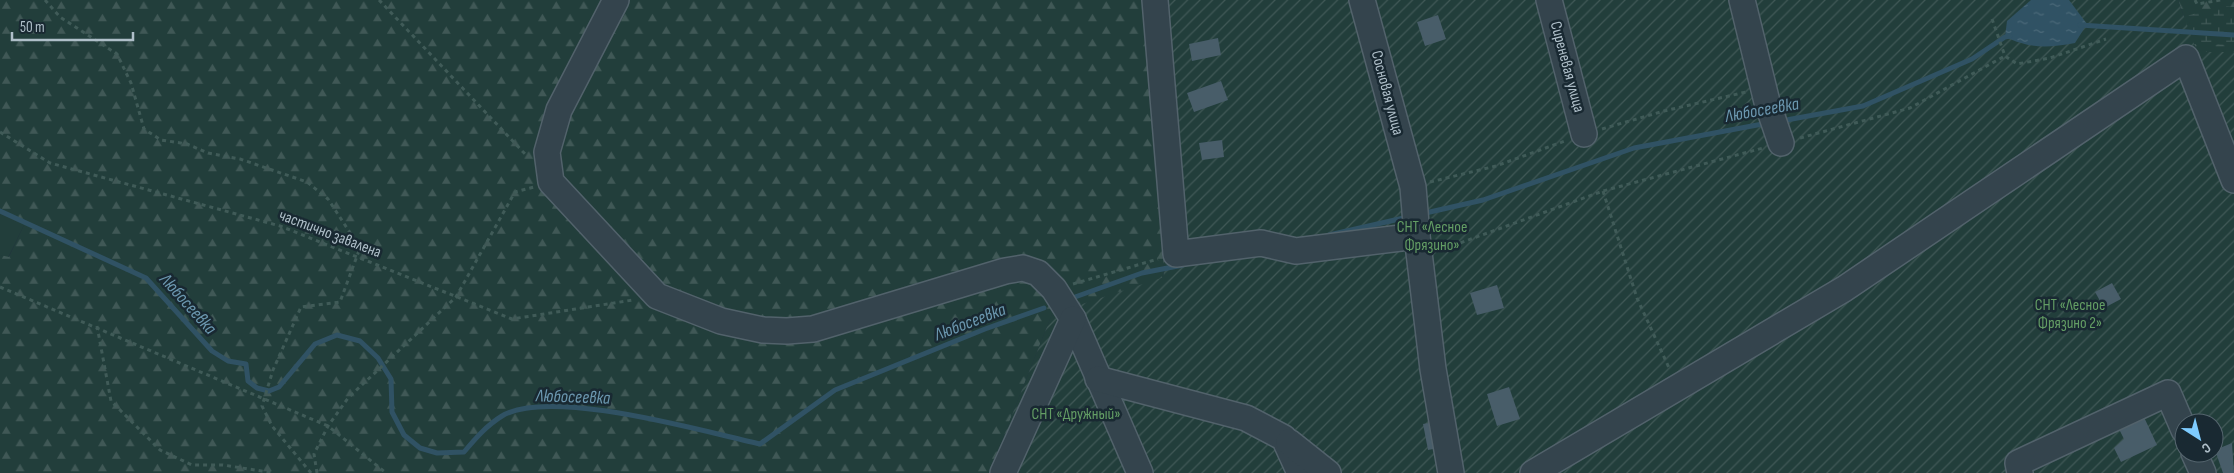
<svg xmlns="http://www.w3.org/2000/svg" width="2234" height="473" font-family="'Sofia Sans Condensed',sans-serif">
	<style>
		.grass { fill: #223e3b }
		.forest { fill: url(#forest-firs) }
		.wetland { fill: url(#wetland-marsh) }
		.garden { fill: url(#garden-furrows); fill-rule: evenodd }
		.water { fill: url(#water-ripples) }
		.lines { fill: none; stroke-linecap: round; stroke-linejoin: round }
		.stream { stroke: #305264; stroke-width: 5 }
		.building { fill: #485d69 }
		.minor-casing { stroke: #52626b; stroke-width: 28 }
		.path { stroke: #405b58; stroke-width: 3; stroke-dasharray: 4 4; stroke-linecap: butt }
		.minor { stroke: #34444d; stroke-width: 25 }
		.labels { text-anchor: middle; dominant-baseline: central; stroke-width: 5; stroke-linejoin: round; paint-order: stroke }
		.street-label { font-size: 16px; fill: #afbfc9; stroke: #192932 }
		.park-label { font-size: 16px; fill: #639d64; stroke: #192932 }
		.water-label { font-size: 18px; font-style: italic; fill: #6c98b0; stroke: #192932 }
	</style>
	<defs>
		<pattern id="forest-firs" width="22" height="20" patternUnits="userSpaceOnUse" patternTransform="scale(1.25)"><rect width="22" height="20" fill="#223e3b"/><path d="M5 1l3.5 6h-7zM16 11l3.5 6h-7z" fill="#405856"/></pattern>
		<pattern id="wetland-marsh" width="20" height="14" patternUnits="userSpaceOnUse" patternTransform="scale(1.25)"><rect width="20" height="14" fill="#223e3b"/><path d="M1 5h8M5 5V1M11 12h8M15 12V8" fill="none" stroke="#405856"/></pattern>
		<pattern id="garden-furrows" width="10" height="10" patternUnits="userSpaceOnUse" patternTransform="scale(1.25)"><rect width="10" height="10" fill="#223e3b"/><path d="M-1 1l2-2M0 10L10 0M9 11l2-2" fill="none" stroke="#405856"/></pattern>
		<pattern id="water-ripples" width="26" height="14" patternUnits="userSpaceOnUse" patternTransform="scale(1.25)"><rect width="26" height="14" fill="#305264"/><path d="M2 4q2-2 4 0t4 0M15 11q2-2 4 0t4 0" fill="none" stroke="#4b6979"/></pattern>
	</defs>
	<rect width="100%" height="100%" fill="#20333e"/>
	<polygon class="grass" points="0,211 25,223 8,258 0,255"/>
	<g class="forest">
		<polygon points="0,0 1147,0 1164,278 1052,314 989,473 0,473 0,255 9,257 25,223 0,211"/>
		<polygon points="2178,0 2234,0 2234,52 2197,52"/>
	</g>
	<polygon class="wetland" points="2222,6 2234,7 2234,45 2194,44 2179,18"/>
	<path class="garden" d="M1147,0h1031l19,52h37v421h-1245l63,-159 112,-37zM2184,423h30v30h-30z"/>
	<path class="water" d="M2031,0h38l18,24 -12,19c-28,5 -43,6 -70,-6l2,-16z"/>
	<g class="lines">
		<g class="stream">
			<polyline points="2080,25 2234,35"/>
			<polyline points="1781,121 1863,106 1972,59 2005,37 2010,36"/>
			<path d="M0,211l146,67 66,73 16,10 18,3 2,17 9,7 12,3 10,-4 36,-43 22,-9 23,6 18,17 13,21 1,33 12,23 16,13 17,5 27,-1c11,-13 23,-27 38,-36 48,-29 203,16 258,28l75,-54 150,-61 59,-21"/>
			<polyline points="1421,214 1483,200 1634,148 1768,123"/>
			<polyline points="1329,235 1408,217"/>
			<polyline points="1075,297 1142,273 1183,265"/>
		</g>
	</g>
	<g class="building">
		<polygon points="1438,15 1446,39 1425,46 1417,22"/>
		<polygon points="1218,38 1221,55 1192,61 1189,44"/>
		<polygon points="1221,81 1228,100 1194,112 1187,93"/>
		<polygon points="1222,140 1224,157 1202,160 1199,143"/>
		<polygon points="2112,283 2121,299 2104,308 2095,292"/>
		<polygon points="1497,285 1504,308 1477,315 1470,293"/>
		<polygon points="1509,387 1520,419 1497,426 1487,394"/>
		<polygon points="2143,415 2157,445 2121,462 2114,448 2124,439 2118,427"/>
		<polygon points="1439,421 1444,447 1428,450 1423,424"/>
		<polygon points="2232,443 2234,473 2223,473 2215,450"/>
	</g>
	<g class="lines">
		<defs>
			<g id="minor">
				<polyline points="616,0 559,110 547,152 551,182 657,296 721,321 763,330 787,331 813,329 1005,271 1023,268 1038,273 1054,289 1073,319 1140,473"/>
				<polyline points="1155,0 1176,254 1261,243 1296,251 1417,236 1433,369 1451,473"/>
				<polyline points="1362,0 1413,187 1417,236"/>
				<polyline points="1549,0 1584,134"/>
				<polyline points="1742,0 1767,102 1781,143"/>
				<polyline points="1098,379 1246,418 1284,438 1300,473"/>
				<polyline points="1289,442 1328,473"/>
				<polyline points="2194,453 2203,473"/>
				<polyline points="1003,473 1073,319"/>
				<polyline points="1533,473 1844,289 2186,58 2234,180"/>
				<polyline points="2020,473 2018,463 2168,393 2184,430"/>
			</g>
		</defs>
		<use href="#minor" class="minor-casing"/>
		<g class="path">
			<polyline points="45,0 60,17 117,54 131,83 144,129 161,140 187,144 208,153 240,159 307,182 328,199 360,248 340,302 301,307 273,370 262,406 272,426 311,473"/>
			<polyline points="379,0 526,155"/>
			<polyline points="2195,0 2197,4 2221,0"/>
			<polyline points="1992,19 2005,56 2017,64 2050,58 2106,39"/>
			<polyline points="1602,129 1664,111 1746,92"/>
			<polyline points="0,132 50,163 280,226 512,319 633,300"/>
			<polyline points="1800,138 1910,108 2005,56"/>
			<polyline points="1430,182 1496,166 1565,141"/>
			<polyline points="1603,191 1637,298 1670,370"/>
			<polyline points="1438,251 1603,191 1763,148"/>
			<polyline points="1073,284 1158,259"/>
			<polyline points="0,287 328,426 386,473"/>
			<polyline points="97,326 111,401 160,450 192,465 223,465 274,473"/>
			<polyline points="317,473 314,454 328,426 348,398 456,297 515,192 534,187"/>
		</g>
		<use href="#minor" class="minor"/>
	</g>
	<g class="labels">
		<g class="street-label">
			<text transform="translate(1567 67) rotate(75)">Сиреневая улица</text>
			<text transform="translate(1387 93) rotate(75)">Сосновая улица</text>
			<text transform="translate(330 234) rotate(21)">частично завалена</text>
		</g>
		<g class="park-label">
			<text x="1432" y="227">СНТ «Лесное<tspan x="1432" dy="18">Фрязино»</tspan></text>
			<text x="2070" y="305">СНТ «Лесное<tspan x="2070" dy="18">Фрязино 2»</tspan></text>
			<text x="1076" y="414">СНТ «Дружный»</text>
		</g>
		<g class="water-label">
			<text transform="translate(1762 110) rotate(-10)">Любосеевка</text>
			<text transform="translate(188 304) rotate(48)">Любосеевка</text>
			<text transform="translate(970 322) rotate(-21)">Любосеевка</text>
			<text transform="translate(573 397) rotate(2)">Любосеевка</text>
		</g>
	</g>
	<g transform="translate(2199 438) rotate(144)"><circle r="24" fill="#192932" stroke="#55656e"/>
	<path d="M0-4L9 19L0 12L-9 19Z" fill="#7eccff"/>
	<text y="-8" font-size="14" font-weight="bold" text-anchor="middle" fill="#afbfc9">С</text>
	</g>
	<path d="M12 32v8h121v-8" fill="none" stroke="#afbfc9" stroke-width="2.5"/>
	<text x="20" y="32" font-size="15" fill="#afbfc9" stroke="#192932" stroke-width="4" paint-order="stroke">50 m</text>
</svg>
